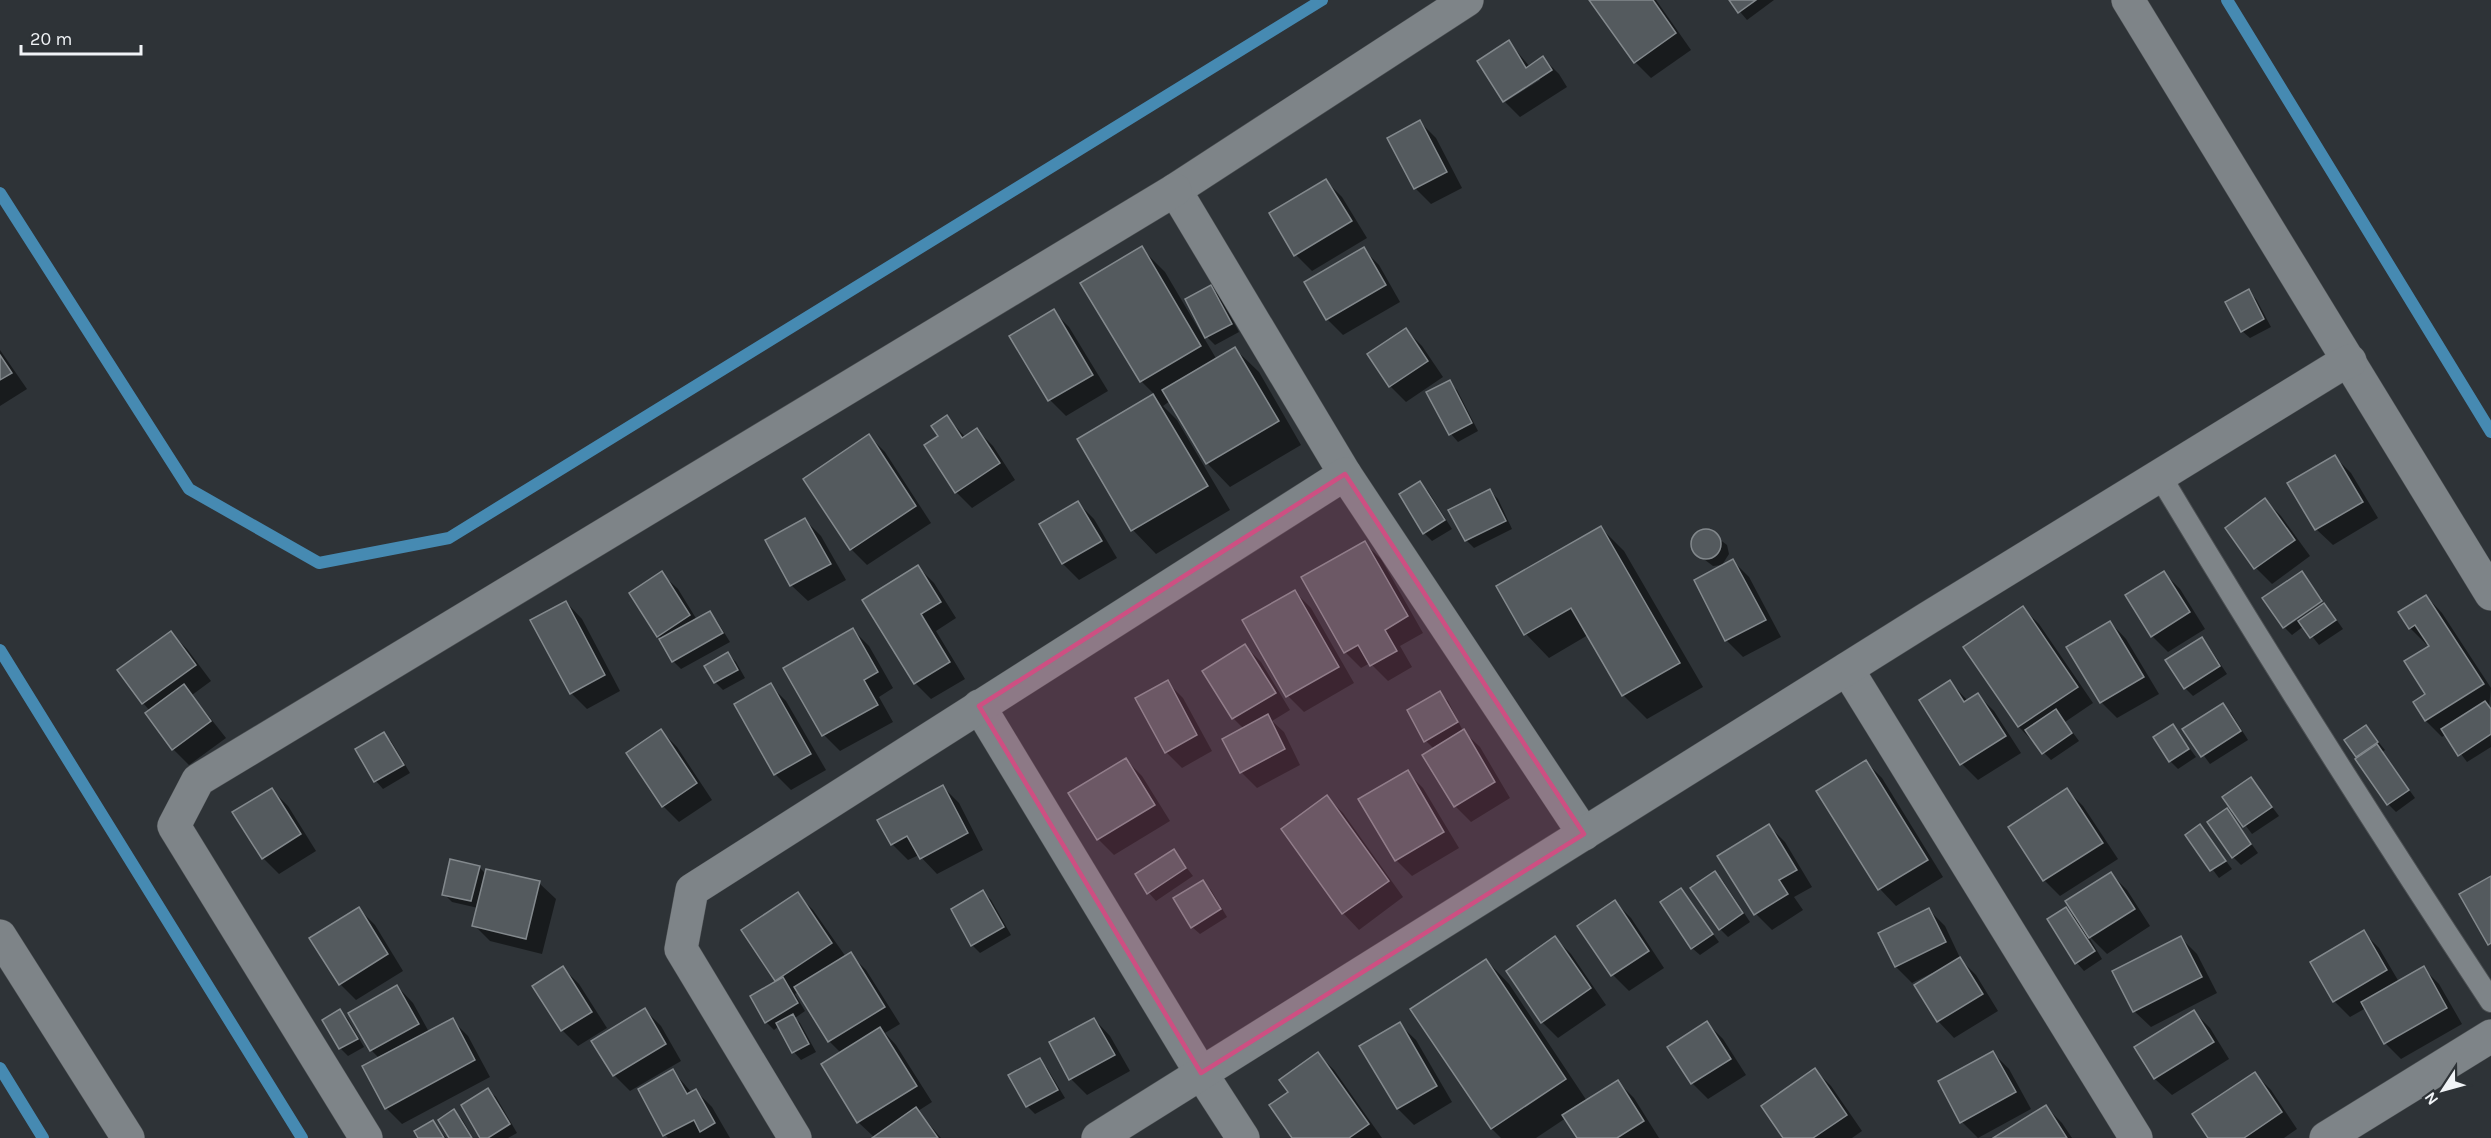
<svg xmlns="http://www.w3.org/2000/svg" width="2491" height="1138" font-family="Karla,sans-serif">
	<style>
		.shadow { fill: #0007 }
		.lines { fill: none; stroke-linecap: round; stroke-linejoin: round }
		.stream { stroke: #468ab2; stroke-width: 12 }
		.building { fill: #545a5e; stroke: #83898d; stroke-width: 1.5 }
		.lane-casing { stroke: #4b4f52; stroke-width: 24 }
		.street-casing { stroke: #4b4f52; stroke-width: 34 }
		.secondary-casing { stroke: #4b4f52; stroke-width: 34 }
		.lane { stroke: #7e8488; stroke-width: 22 }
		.street { stroke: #7e8488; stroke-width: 33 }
		.secondary { stroke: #7e8488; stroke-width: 33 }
		.marked { fill: #ce4f82; fill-opacity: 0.2; stroke: #ce4f82; stroke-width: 4.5; stroke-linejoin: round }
	</style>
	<rect width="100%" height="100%" fill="#2e3337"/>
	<g class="shadow">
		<polygon points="1591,0 1656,0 1691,50 1651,78 1635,62"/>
		<polygon points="1730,0 1774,0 1747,20"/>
		<polygon points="1509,42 1530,67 1543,58 1559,74 1567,87 1520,117 1505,102 1540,80 1538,77 1503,100"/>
		<polygon points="1420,122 1436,138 1462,188 1431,204 1415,188 1389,139"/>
		<polygon points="1326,181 1342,197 1367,238 1312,271 1296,255"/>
		<polygon points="1141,248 1165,272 1217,360 1235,349 1259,372 1301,445 1230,487 1207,463 1170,401 1163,406 1177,420 1230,510 1156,554 1133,530 1079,440 1155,395 1141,381"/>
		<polygon points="1363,249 1379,265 1400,302 1343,335 1327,319"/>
		<polygon points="1211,287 1219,295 1239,332 1215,345 1207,337"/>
		<polygon points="2248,291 2256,299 2271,327 2250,338 2242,331"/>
		<polygon points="1053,311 1069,327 1108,391 1066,416 1050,400"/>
		<polygon points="1406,330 1422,346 1443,377 1406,402 1390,386"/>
		<polygon points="0,350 27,389 0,406"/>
		<polygon points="1449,382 1457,390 1478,431 1458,442 1451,434 1428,393"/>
		<polygon points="947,417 966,438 977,430 993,446 1015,480 972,508 956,492 940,436"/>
		<polygon points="869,436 885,452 931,523 867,565 851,549"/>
		<polygon points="2335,457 2351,473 2378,518 2333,545 2316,529"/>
		<polygon points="1420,483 1428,491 1452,529 1432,541 1424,533"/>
		<polygon points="1490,491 1498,499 1512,529 1474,548 1466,540"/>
		<polygon points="2265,500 2281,516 2310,556 2272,584 2256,568 2227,528"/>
		<polygon points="1078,503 1094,519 1117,558 1079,580 1063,564 1041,524"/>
		<polygon points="805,520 821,536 846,580 808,601 791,585"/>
		<polygon points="1601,528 1624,551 1703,687 1647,719 1623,695 1588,635 1549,658 1526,634 1498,587"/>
		<polygon points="1703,530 1707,530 1727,545 1729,554 1722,565 1713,566 1696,553 1692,545 1695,535"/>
		<polygon points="1364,543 1381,559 1423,633 1400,646 1412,667 1388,681 1370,663 1361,668 1345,652"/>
		<polygon points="1733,561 1749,577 1781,637 1743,657 1727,641 1696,580"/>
		<polygon points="918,567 934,583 956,618 936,631 965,679 931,699 915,683 864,600"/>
		<polygon points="661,573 678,589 697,620 710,613 717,621 730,642 681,669 673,661 659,636"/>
		<polygon points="2164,573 2180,589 2205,629 2168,652 2152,636"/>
		<polygon points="2301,573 2322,599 2283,626"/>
		<polygon points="1295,592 1311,608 1354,683 1304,712 1288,696"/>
		<polygon points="2426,596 2442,613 2491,688 2489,707 2491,747 2467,762 2446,734 2442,737 2426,721 2415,702 2427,694 2431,646 2429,642 2426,644 2410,628"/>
		<polygon points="566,602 582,619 620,691 587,709 571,693"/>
		<polygon points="2324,602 2343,629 2319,645 2304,626 2292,635 2285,628"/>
		<polygon points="2023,608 2039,624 2093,703 2065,722 2079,741 2051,760 2019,727 1965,648"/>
		<polygon points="2110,622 2126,639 2159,694 2117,718 2101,702 2068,647"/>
		<polygon points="853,630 869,646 893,688 879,697 893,722 840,751 824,735 785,669"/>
		<polygon points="171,633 187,649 211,681 192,695 226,738 189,765 173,749 150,711 143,703"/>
		<polygon points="2202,639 2209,647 2227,674 2193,696 2185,688"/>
		<polygon points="1245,646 1261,662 1290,710 1272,721 1284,732 1300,765 1257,788 1241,772 1244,729 1233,718 1204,671"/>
		<polygon points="728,654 736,662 745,678 723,690 715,682"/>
		<polygon points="1167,682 1183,698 1212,751 1182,768 1166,752"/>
		<polygon points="1950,682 1968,701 1978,695 1994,711 2021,753 1978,780 1962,764 1921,700"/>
		<polygon points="770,685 786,701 826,770 791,790 775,774"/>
		<polygon points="1440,693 1448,701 1463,731 1480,747 1510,798 1471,822 1455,806 1434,749 1426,741"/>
		<polygon points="2223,705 2231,713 2248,740 2210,764 2185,730"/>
		<polygon points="2173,726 2196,757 2178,769 2170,761"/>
		<polygon points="2366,727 2385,750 2382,752 2415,798 2396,812 2388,804 2358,756"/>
		<polygon points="661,731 677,747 712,800 679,822 663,806"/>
		<polygon points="384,734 391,741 410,773 383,789 376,781"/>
		<polygon points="1126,760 1142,776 1170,821 1114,855 1098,839"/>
		<polygon points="1866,762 1882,778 1943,877 1896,906 1880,889 1819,791"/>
		<polygon points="1407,772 1423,788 1459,848 1412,876 1396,860"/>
		<polygon points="2251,779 2279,816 2252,834 2224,797"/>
		<polygon points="942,786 959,803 983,850 937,874 919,855 908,860 892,844"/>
		<polygon points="272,790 288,806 316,851 279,874 263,858"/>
		<polygon points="2067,790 2083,806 2118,859 2060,896 2044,880 2010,827"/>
		<polygon points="1327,797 1343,813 1403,897 1359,930 1343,913 1283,829"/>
		<polygon points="2227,810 2258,853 2241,865 2233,857"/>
		<polygon points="1769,826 1785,842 1812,887 1794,897 1803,910 1772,930 1756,914 1719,856"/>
		<polygon points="2200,826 2232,869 2219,878 2187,835"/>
		<polygon points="1173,850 1193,876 1156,901 1149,893"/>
		<polygon points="479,867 486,874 539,883 556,899 542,954 490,941 474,925 478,908 452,902 444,894"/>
		<polygon points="1715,873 1723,881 1750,922 1728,937 1720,929"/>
		<polygon points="2111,874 2127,890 2150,926 2107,954 2087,934 2102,959 2084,971 2077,963 2049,920 2066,909 2077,919"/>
		<polygon points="1203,882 1211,890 1227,917 1200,934 1192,927"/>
		<polygon points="1680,890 1719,942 1700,955 1692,948"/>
		<polygon points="983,892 991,900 1011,935 980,953 972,945"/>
		<polygon points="797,894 813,910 846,957 850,954 866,970 900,1024 885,1033 896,1045 932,1102 918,1111 941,1138 875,1138 858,1122 841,1053 829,1041 799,991 795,994 805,1011 795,1018 800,1023 816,1052 801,1060 794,1052 779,1026 774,1030 766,1022"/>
		<polygon points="1615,902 1631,918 1664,968 1629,991 1613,975 1579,926"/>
		<polygon points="359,909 375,925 403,971 356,1000 340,984"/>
		<polygon points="1929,910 1945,926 1961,960 1976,975 1998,1011 1954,1038 1938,1021 1932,973 1912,983 1896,967 1880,934"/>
		<polygon points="2363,932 2379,948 2399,982 2423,968 2439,984 2462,1024 2401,1059 2385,1043 2366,1008 2350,1017 2334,1001"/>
		<polygon points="1555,938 1571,954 1606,1005 1558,1038 1542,1022"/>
		<polygon points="2181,938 2197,954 2217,993 2151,1027 2134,1011"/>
		<polygon points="1486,960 1509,984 1587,1101 1618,1082 1634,1098 1659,1138 1578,1138 1566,1118 1536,1138 1501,1138 1492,1129 1412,1009"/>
		<polygon points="563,968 579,984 607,1028 578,1046 562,1030"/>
		<polygon points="397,986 413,1003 429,1032 452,1020 468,1036 490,1077 402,1124 386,1108 380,1059 371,1050"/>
		<polygon points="645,1010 661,1026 681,1061 630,1091 614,1075"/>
		<polygon points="340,1011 348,1019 364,1047 348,1056 340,1048"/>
		<polygon points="2194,1012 2210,1028 2229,1059 2172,1095 2155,1079 2136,1047"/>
		<polygon points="1094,1019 1110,1036 1130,1071 1087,1095 1071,1079"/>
		<polygon points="1707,1023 1723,1039 1746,1075 1708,1099 1692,1083"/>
		<polygon points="1399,1024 1416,1040 1452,1102 1414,1125 1398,1109 1361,1046"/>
		<polygon points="1993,1053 2009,1069 2031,1109 1978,1138 1962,1122"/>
		<polygon points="1318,1054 1334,1070 1382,1138 1294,1138 1290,1092"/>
		<polygon points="1039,1060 1047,1068 1065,1098 1035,1114 1027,1106"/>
		<polygon points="1815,1070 1831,1086 1862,1131 1852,1138 1784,1138"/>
		<polygon points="673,1071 692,1093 696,1091 712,1107 730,1138 668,1138 665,1135"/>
		<polygon points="2255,1074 2271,1090 2297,1129 2284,1138 2210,1138"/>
		<polygon points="488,1090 496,1097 517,1133 508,1138 482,1138"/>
		<polygon points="2046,1107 2062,1123 2072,1138 1996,1138"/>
		<polygon points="454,1111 462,1119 473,1138 451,1138"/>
		<polygon points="433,1122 446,1138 420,1138"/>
	</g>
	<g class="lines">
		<g class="stream">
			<polyline points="2227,0 2491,432"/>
			<polyline points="0,193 189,489 319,563 449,538 1322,0"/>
			<polyline points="0,650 302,1138"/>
			<polyline points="0,1068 43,1138"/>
		</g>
	</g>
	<g class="building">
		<polygon points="1589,0 1653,0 1676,33 1634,63"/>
		<polygon points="1729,0 1756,0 1738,13"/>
		<polygon points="1509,40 1526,68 1543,56 1552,70 1503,102 1477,61"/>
		<polygon points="1420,120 1447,172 1414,189 1387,138"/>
		<polygon points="1326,179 1352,221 1294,256 1269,213"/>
		<polygon points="1142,246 1201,346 1140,382 1080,283"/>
		<polygon points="1364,247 1386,285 1326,320 1304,282"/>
		<polygon points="1211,285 1232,324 1205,338 1185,299"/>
		<polygon points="2249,289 2264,319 2241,332 2225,302"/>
		<polygon points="1054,309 1093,375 1048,401 1009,336"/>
		<polygon points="1406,328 1428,361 1389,387 1367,354"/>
		<polygon points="1235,347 1279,421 1206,464 1162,390"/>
		<polygon points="0,355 12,373 0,380"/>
		<polygon points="1450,380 1472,423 1449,435 1426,392"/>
		<polygon points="1153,394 1208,486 1131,531 1077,439"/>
		<polygon points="947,415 962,438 977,428 1000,463 955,493 924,445 938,436 931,426"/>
		<polygon points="869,434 916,506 850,550 803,479"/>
		<polygon points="2335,455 2363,502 2315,530 2287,483"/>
		<polygon points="1420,481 1445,520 1423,534 1399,494"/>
		<polygon points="1490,489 1506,521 1465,541 1448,510"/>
		<polygon points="2265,498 2295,540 2254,569 2225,528"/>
		<polygon points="1078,501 1102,541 1062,564 1039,524"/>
		<polygon points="805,518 831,564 790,586 765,540"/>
		<polygon points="1601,526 1680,663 1622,696 1571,608 1524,635 1496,586"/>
		<circle cx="1706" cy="544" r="15"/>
		<polygon points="1365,541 1408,616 1385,630 1397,651 1370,666 1358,645 1344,653 1301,577"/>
		<polygon points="1733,559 1766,620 1725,641 1694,580"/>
		<polygon points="918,565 941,602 921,614 950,662 914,684 862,600"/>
		<polygon points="662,571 690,615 657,637 629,593"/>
		<polygon points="2164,571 2190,612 2151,637 2125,595"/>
		<polygon points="2302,571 2322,601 2283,628 2262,598"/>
		<polygon points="1295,590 1339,667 1286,697 1242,620"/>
		<polygon points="2426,595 2484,684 2425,721 2413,702 2425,694 2404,661 2429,646 2415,625 2409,629 2398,612"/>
		<polygon points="566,601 605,675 570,694 530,620"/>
		<polygon points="2324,603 2336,620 2310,638 2298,621"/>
		<polygon points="2023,606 2078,687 2018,727 1963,647"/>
		<polygon points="710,611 723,633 672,662 659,639"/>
		<polygon points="2110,621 2144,677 2100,703 2066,647"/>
		<polygon points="853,628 878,672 864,680 878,705 822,736 783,668"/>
		<polygon points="171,631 196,665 142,704 117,670"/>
		<polygon points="2202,637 2220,666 2184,689 2165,660"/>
		<polygon points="1245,644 1276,693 1232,719 1202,671"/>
		<polygon points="728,652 738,670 714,683 704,666"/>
		<polygon points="1168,680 1197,735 1165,753 1135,698"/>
		<polygon points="1950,680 1964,702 1978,693 2006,736 1960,765 1919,700"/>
		<polygon points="771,683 811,754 774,775 734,704"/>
		<polygon points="184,684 211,721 172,750 145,713"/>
		<polygon points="1440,691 1458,722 1424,742 1407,710"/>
		<polygon points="2485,701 2491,709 2491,734 2458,756 2441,729"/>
		<polygon points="2223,703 2241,731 2201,757 2182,729"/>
		<polygon points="2056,709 2072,733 2042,754 2025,730"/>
		<polygon points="1268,714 1285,749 1240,773 1222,739"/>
		<polygon points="2173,724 2189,749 2169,762 2153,737"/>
		<polygon points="2366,725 2378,742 2356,757 2344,740"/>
		<polygon points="661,729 697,783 662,807 626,753"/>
		<polygon points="1464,729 1495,782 1454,807 1422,755"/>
		<polygon points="384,732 404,765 374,782 355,749"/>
		<polygon points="2377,744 2409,790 2387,805 2355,759"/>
		<polygon points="1126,758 1155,805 1097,840 1068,793"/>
		<polygon points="1866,760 1928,860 1878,890 1816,791"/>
		<polygon points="1408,770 1444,832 1395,861 1358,799"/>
		<polygon points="2251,777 2272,807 2243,827 2222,797"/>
		<polygon points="943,785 968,833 920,859 907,836 891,845 877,820"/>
		<polygon points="272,788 301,834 262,859 232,812"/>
		<polygon points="2067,788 2103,843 2043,881 2008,827"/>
		<polygon points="1327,795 1389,881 1342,914 1281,829"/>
		<polygon points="2227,808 2251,844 2232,858 2207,822"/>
		<polygon points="1769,824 1797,870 1779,880 1788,894 1754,915 1717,856"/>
		<polygon points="2200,824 2226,861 2210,871 2185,835"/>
		<polygon points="1174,849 1186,868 1147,894 1135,874"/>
		<polygon points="450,859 480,866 471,901 442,895"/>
		<polygon points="486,869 540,881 526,939 472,926"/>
		<polygon points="1715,871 1743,913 1719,930 1690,888"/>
		<polygon points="2111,872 2135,909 2089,938 2065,901"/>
		<polygon points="2491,876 2491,943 2488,945 2459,894"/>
		<polygon points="1203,880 1221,909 1191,928 1173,898"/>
		<polygon points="1681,888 1713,934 1691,949 1660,902"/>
		<polygon points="983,890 1004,927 971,946 951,909"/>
		<polygon points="798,892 832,943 775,981 741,930"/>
		<polygon points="1615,900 1649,951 1611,976 1577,926"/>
		<polygon points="359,907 388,954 339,985 309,938"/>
		<polygon points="2066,907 2095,951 2075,964 2047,919"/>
		<polygon points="1929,908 1946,942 1895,967 1878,933"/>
		<polygon points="2364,930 2387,970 2333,1002 2310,962"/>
		<polygon points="1555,936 1591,988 1541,1023 1506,971"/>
		<polygon points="2181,936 2202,977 2133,1012 2112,971"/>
		<polygon points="851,952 885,1007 828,1042 794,987"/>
		<polygon points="1960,957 1983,994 1937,1022 1914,985"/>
		<polygon points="1486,959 1566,1079 1491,1129 1410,1009"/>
		<polygon points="563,966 592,1012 561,1031 532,986"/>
		<polygon points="2424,966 2447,1008 2384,1044 2361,1002"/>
		<polygon points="783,977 798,1003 765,1023 750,996"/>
		<polygon points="397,985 419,1024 370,1051 348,1013"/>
		<polygon points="645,1008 666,1044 613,1076 591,1041"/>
		<polygon points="340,1009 358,1039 339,1049 322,1020"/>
		<polygon points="2194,1010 2214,1042 2154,1079 2134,1047"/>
		<polygon points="793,1014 809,1044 792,1053 776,1023"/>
		<polygon points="453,1018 475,1060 385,1109 362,1066"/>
		<polygon points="1094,1018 1115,1055 1069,1080 1049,1042"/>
		<polygon points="1707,1021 1731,1059 1691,1084 1667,1047"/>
		<polygon points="1400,1022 1437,1086 1397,1109 1359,1046"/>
		<polygon points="880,1027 917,1086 857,1123 821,1064"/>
		<polygon points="1993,1051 2016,1092 1960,1123 1938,1081"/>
		<polygon points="1318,1052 1369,1124 1349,1138 1292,1138 1269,1105 1288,1092 1279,1080"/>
		<polygon points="1040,1058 1058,1090 1026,1107 1008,1075"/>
		<polygon points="1815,1068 1847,1115 1813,1138 1783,1138 1761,1106"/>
		<polygon points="673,1069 687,1094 696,1089 715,1123 700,1132 694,1120 663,1136 638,1089"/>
		<polygon points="2255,1072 2282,1112 2244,1138 2208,1138 2192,1114"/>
		<polygon points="1618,1080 1644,1121 1617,1138 1577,1138 1562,1115"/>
		<polygon points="488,1088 510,1124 488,1138 480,1138 461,1105"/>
		<polygon points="2046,1105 2067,1138 1993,1138"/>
		<polygon points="916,1107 938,1138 872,1138"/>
		<polygon points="454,1109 472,1138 449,1138 438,1120"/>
		<polygon points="433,1120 444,1138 418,1138 414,1131"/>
	</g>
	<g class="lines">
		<defs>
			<path id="lane" d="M2160,476c106,177 217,352 331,525"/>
			<g id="street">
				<polyline points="2128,0 2491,594"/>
				<polyline points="1345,474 1175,190 1467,0"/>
				<polyline points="1847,669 2136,1138"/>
				<polyline points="979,706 1201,1073 1243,1138"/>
				<polyline points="366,1138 174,826 198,780 1175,190"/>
				<polyline points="795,1138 681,949 692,890 1345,474 1584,834"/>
				<polyline points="1098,1138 1928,618 2335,368 2350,361"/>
				<polyline points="2326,1138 2491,1036"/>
			</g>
			<polyline id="secondary" points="0,936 128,1138"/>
		</defs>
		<use href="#lane" class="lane-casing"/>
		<use href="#street" class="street-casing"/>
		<use href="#secondary" class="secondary-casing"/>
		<use href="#lane" class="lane"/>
		<use href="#street" class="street"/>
		<use href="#secondary" class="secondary"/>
	</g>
	<path class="marked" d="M1345,474l239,360 -383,239 -222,-367z"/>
	<g transform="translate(2443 1090) rotate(234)" stroke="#2e3337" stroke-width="4.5" paint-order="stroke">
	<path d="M0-4.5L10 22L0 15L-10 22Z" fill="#f1f4f7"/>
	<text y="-9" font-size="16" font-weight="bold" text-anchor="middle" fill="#f1f4f7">N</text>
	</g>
	<path d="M21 45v9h120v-9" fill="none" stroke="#f1f4f7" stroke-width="3"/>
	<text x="30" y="45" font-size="18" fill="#f1f4f7" stroke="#2e3337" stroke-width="4.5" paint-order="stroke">20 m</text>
</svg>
